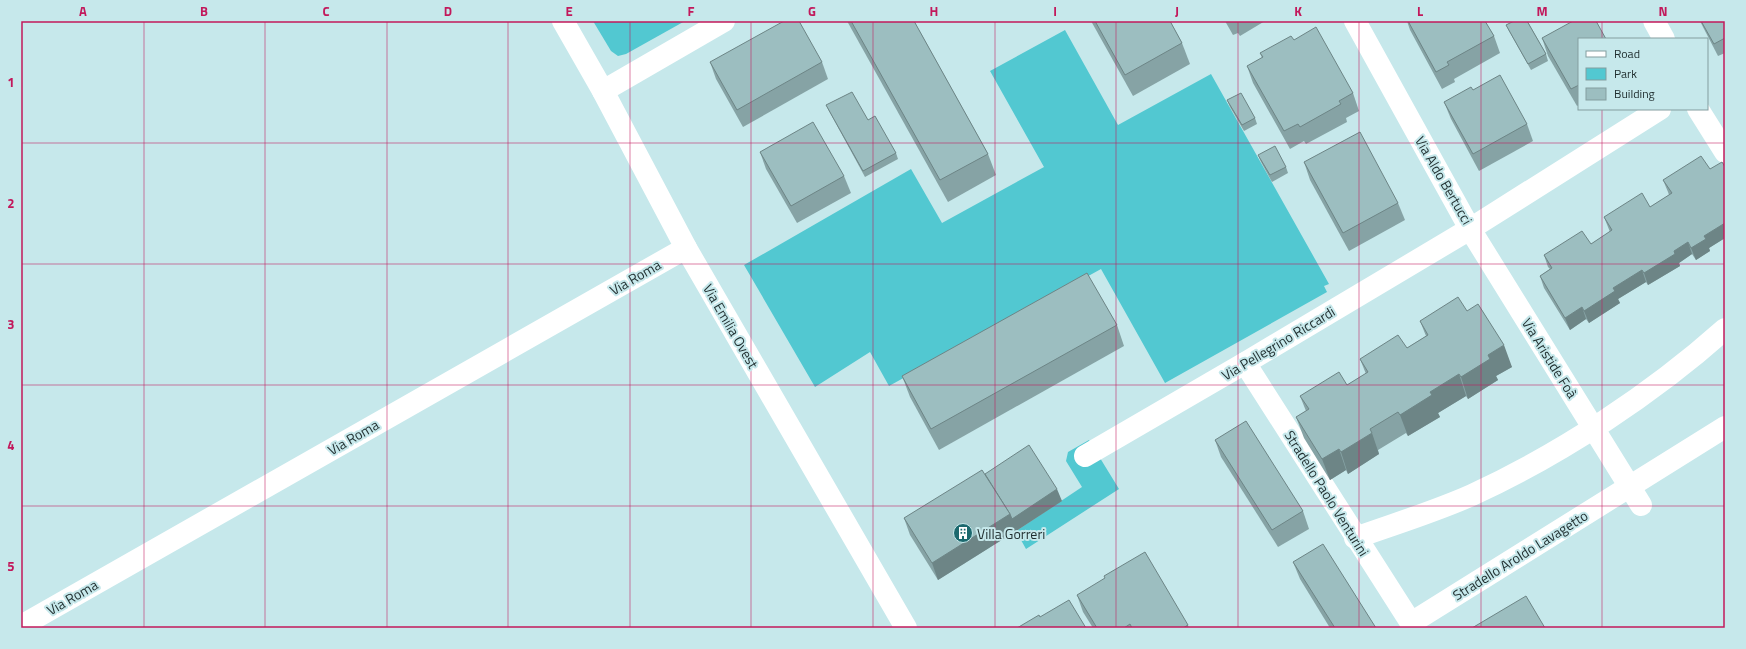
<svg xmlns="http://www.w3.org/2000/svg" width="1746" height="649" font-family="'Titillium Web',sans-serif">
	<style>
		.green { fill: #52c8d1 }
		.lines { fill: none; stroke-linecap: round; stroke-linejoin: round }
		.minor { stroke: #fff; stroke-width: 22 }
		.wall { fill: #86a3a5 }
		.shaded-wall { fill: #6d8586 }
		.building { fill: #9cbec0; stroke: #6d8586 }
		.grid { fill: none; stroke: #c2185b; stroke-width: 1; stroke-opacity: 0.55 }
		.labels { text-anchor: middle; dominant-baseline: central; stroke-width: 4; stroke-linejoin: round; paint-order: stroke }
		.street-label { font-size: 14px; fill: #1f2d2e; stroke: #c6e8eb }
		.poi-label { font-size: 14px; fill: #1f2d2e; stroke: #c6e8eb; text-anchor: start }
		.neatline { fill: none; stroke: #c2185b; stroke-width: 1.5 }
		.grid-label { font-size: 13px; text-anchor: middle; font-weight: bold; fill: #c2185b }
	</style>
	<rect width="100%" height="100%" fill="#c6e8eb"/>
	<g class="green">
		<polygon points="593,21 685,21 626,54 618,56 611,51"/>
		<polygon points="1065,30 1118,125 1211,74 1329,284 1324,286 1327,292 1165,383 1101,269 889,386 870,352 815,387 744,265 911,169 942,223 1044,167 990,71"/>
		<polygon points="1089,440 1119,489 1026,549 1016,531 1082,487 1066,461 1068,452"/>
	</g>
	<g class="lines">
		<g class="minor">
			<polyline points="563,21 603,91 686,248 906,628"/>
			<polyline points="1355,21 1470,229 1660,109"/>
			<polyline points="1654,21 1664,39"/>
			<polyline points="603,91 724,21"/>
			<polyline points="1698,109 1725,152"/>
			<polyline points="1245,363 1411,623 1725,427"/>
			<polyline points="1085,456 1245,363 1470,229 1641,505"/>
			<path d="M1355,538c39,-14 79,-26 117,-43 89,-41 180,-101 253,-166"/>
			<polyline points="21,626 686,248"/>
		</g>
	</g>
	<g class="wall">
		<polygon points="847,21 914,21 988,154 996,175 948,202"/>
		<polygon points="1091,21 1170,21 1182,43 1190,64 1133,96"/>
		<polygon points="1225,21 1265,21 1240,36 1238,33 1233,35"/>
		<polygon points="1407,21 1485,21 1494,36 1500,53 1454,79 1455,82 1442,89 1410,30"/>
		<polygon points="1514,21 1529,21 1528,22 1546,54 1548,61 1531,70 1509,31 1506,25"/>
		<polygon points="1700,21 1725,21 1725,53 1718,56 1703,27"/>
		<polygon points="1542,38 1579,39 1579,105 1577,106 1548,56"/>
		<polygon points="1294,40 1353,93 1359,111 1346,118 1347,122 1306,144 1304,141 1290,149 1253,83 1247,66 1262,58 1260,53"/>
		<polygon points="710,62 822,62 828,79 743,127 716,79"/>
		<polygon points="1473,90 1527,124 1533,141 1479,171 1451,119 1444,102"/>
		<polygon points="1227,100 1255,118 1257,124 1244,131 1230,107"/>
		<polygon points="826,105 868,120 896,153 898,159 865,177 829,111"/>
		<polygon points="760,152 844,176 851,193 797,223 766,169"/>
		<polygon points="1258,155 1286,167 1288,173 1272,182 1261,162"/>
		<polygon points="1304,162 1398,203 1405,220 1349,251 1310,180"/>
		<polygon points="1725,167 1725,238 1709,248 1710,251 1696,260 1692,254 1679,263 1680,266 1648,285 1646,282 1618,299 1620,303 1589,323 1586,319 1570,330 1544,288 1540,276 1550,269 1548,267 1544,255 1591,244 1610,232 1604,217 1650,207 1669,195 1668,192 1663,180 1710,169"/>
		<polygon points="1467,311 1512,367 1496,376 1498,380 1468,399 1466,396 1438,413 1440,417 1408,436 1406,433 1378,450 1379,454 1348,474 1346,470 1330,480 1304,438 1296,417 1306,411 1300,396 1347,385 1366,374 1360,359 1407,348 1426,336 1420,321"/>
		<polygon points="1117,325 1124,346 939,450 910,397 902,376"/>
		<polygon points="1215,440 1303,511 1309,529 1278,547 1221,457"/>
		<polygon points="985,474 1062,501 1016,531 938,580 910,535 904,518"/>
		<polygon points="1293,562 1376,628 1330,628 1300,579"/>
		<polygon points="1077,595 1188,625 1189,628 1093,628 1083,612"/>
	</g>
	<g class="shaded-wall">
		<polygon points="1725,223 1725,238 1709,248 1710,251 1696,260 1691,248 1704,236"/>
		<polygon points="1688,242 1692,254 1679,263 1680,266 1648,285 1644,273 1674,251"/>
		<polygon points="1642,270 1646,282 1618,299 1620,303 1589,323 1584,311 1613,288"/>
		<polygon points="1582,307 1586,319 1570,330 1565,318"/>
		<polygon points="1504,345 1512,367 1496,376 1498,380 1468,399 1461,377 1488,355"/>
		<polygon points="1459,374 1466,396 1438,413 1440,417 1408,436 1400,415 1430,392"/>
		<polygon points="1372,433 1379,454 1348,474 1341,452"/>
		<polygon points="1339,449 1346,470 1330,480 1322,459"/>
		<polygon points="1057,489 1062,501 1016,531 938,580 932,563 1010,514"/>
	</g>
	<g class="building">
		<polygon points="784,21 799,21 822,62 737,110 710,62"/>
		<polygon points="851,21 914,21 988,154 940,180"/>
		<polygon points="1095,21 1170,21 1182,43 1125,75"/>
		<polygon points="1408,21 1485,21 1494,36 1447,62 1449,65 1436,72"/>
		<polygon points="1514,21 1527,21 1546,54 1528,64 1506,25"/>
		<polygon points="1573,21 1596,21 1606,39 1579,39 1579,85 1571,89 1542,38"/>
		<polygon points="1701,21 1725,21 1725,38 1714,44"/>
		<polygon points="1316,27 1353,93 1339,101 1341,104 1300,127 1298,124 1284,131 1247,66 1263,57 1260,53 1291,36 1294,40"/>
		<polygon points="1500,75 1527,124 1473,154 1444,102 1471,87 1473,90"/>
		<polygon points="852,92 868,120 875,116 896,153 863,171 826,105"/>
		<polygon points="1241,93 1255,118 1242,125 1227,100"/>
		<polygon points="813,122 844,176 791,206 760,152"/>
		<polygon points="1360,132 1398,203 1343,233 1304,162"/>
		<polygon points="1275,146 1286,167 1270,175 1258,155"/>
		<polygon points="1701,156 1710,169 1722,162 1725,167 1725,223 1704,236 1706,239 1691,248 1688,242 1674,251 1675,254 1644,273 1642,270 1613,288 1615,291 1584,311 1582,307 1565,318 1540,276 1552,268 1544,255 1582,231 1591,244 1612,230 1604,217 1642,193 1650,207 1672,193 1663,180"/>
		<polygon points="1087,273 1117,325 931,429 902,376"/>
		<polygon points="1458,297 1467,311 1478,304 1504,345 1488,355 1490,359 1461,377 1459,374 1430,392 1432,395 1400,415 1398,412 1370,429 1372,433 1341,452 1339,449 1322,459 1296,417 1309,409 1300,396 1339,372 1347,385 1368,372 1360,359 1398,335 1407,348 1428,335 1420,321"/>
		<polygon points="1246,421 1303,511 1272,530 1215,440"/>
		<polygon points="1029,445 1057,489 1012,519 1010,514 985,474"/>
		<polygon points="982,470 1010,514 932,563 904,518"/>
		<polygon points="1323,544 1376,628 1335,628 1293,562"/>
		<polygon points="1145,552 1188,625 1183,628 1132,628 1130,624 1124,628 1097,628 1077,595 1105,578 1104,576"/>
		<polygon points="1526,596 1545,628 1472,628"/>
		<polygon points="1069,600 1086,628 1017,628 1039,615 1040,617"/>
	</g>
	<path class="grid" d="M144,21v607M265,21v607M387,21v607M508,21v607M630,21v607M751,21v607M873,21v607M995,21v607M1116,21v607M1238,21v607M1359,21v607M1481,21v607M1602,21v18M1602,109v519M21,143h1704M21,264h1704M21,385h1704M21,506h1704"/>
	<defs>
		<symbol id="building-disc" viewBox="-11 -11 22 22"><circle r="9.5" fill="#1c696e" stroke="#c6e8eb"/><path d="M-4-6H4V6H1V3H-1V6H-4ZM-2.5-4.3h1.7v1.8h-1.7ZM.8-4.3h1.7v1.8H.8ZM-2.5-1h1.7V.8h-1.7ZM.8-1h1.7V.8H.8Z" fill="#fff"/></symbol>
	</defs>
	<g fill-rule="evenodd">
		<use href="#building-disc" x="952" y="522" width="22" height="22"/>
	</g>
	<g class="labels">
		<g class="street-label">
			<text transform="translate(1444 180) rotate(60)">Via Aldo Bertucci</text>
			<text transform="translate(635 277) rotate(-30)">Via Roma</text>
			<text transform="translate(731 326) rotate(60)">Via Emilia Ovest</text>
			<text transform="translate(1278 343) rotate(-31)">Via Pellegrino Riccardi</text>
			<text transform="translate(1550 358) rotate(58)">Via Aristide Foà</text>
			<text transform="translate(353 437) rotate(-30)">Via Roma</text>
			<text transform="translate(1327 493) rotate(58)">Stradello Paolo Venturini</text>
			<text transform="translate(1520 555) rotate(-32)">Stradello Aroldo Lavagetto</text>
			<text transform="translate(72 597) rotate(-30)">Via Roma</text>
		</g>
		<g class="poi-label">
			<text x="977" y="533">Villa Gorreri</text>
		</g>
	</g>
	<rect width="1746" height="649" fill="none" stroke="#c6e8eb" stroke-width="44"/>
	<rect x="1578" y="38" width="130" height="72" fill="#c6e8eb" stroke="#839d9f"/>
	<rect x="1586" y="51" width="20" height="6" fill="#ffffff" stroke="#839d9f"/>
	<text x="1614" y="58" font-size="12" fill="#1f2d2e">Road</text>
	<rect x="1586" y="68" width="20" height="12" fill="#52c8d1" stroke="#839d9f"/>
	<text x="1614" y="78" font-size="12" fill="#1f2d2e">Park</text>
	<rect x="1586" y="88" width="20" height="12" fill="#9cbec0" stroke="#839d9f"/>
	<text x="1614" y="98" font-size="12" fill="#1f2d2e">Building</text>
	<rect x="22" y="22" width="1702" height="605" class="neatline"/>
	<g class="grid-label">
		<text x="83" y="16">A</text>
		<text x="204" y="16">B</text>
		<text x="326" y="16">C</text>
		<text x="448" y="16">D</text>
		<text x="569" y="16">E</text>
		<text x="691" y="16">F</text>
		<text x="812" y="16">G</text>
		<text x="934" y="16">H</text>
		<text x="1055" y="16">I</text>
		<text x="1177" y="16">J</text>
		<text x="1298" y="16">K</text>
		<text x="1420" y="16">L</text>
		<text x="1542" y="16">M</text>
		<text x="1663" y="16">N</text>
		<text x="11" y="87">1</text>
		<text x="11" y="208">2</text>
		<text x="11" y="329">3</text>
		<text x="11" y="450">4</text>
		<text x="11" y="571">5</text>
	</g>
</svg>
